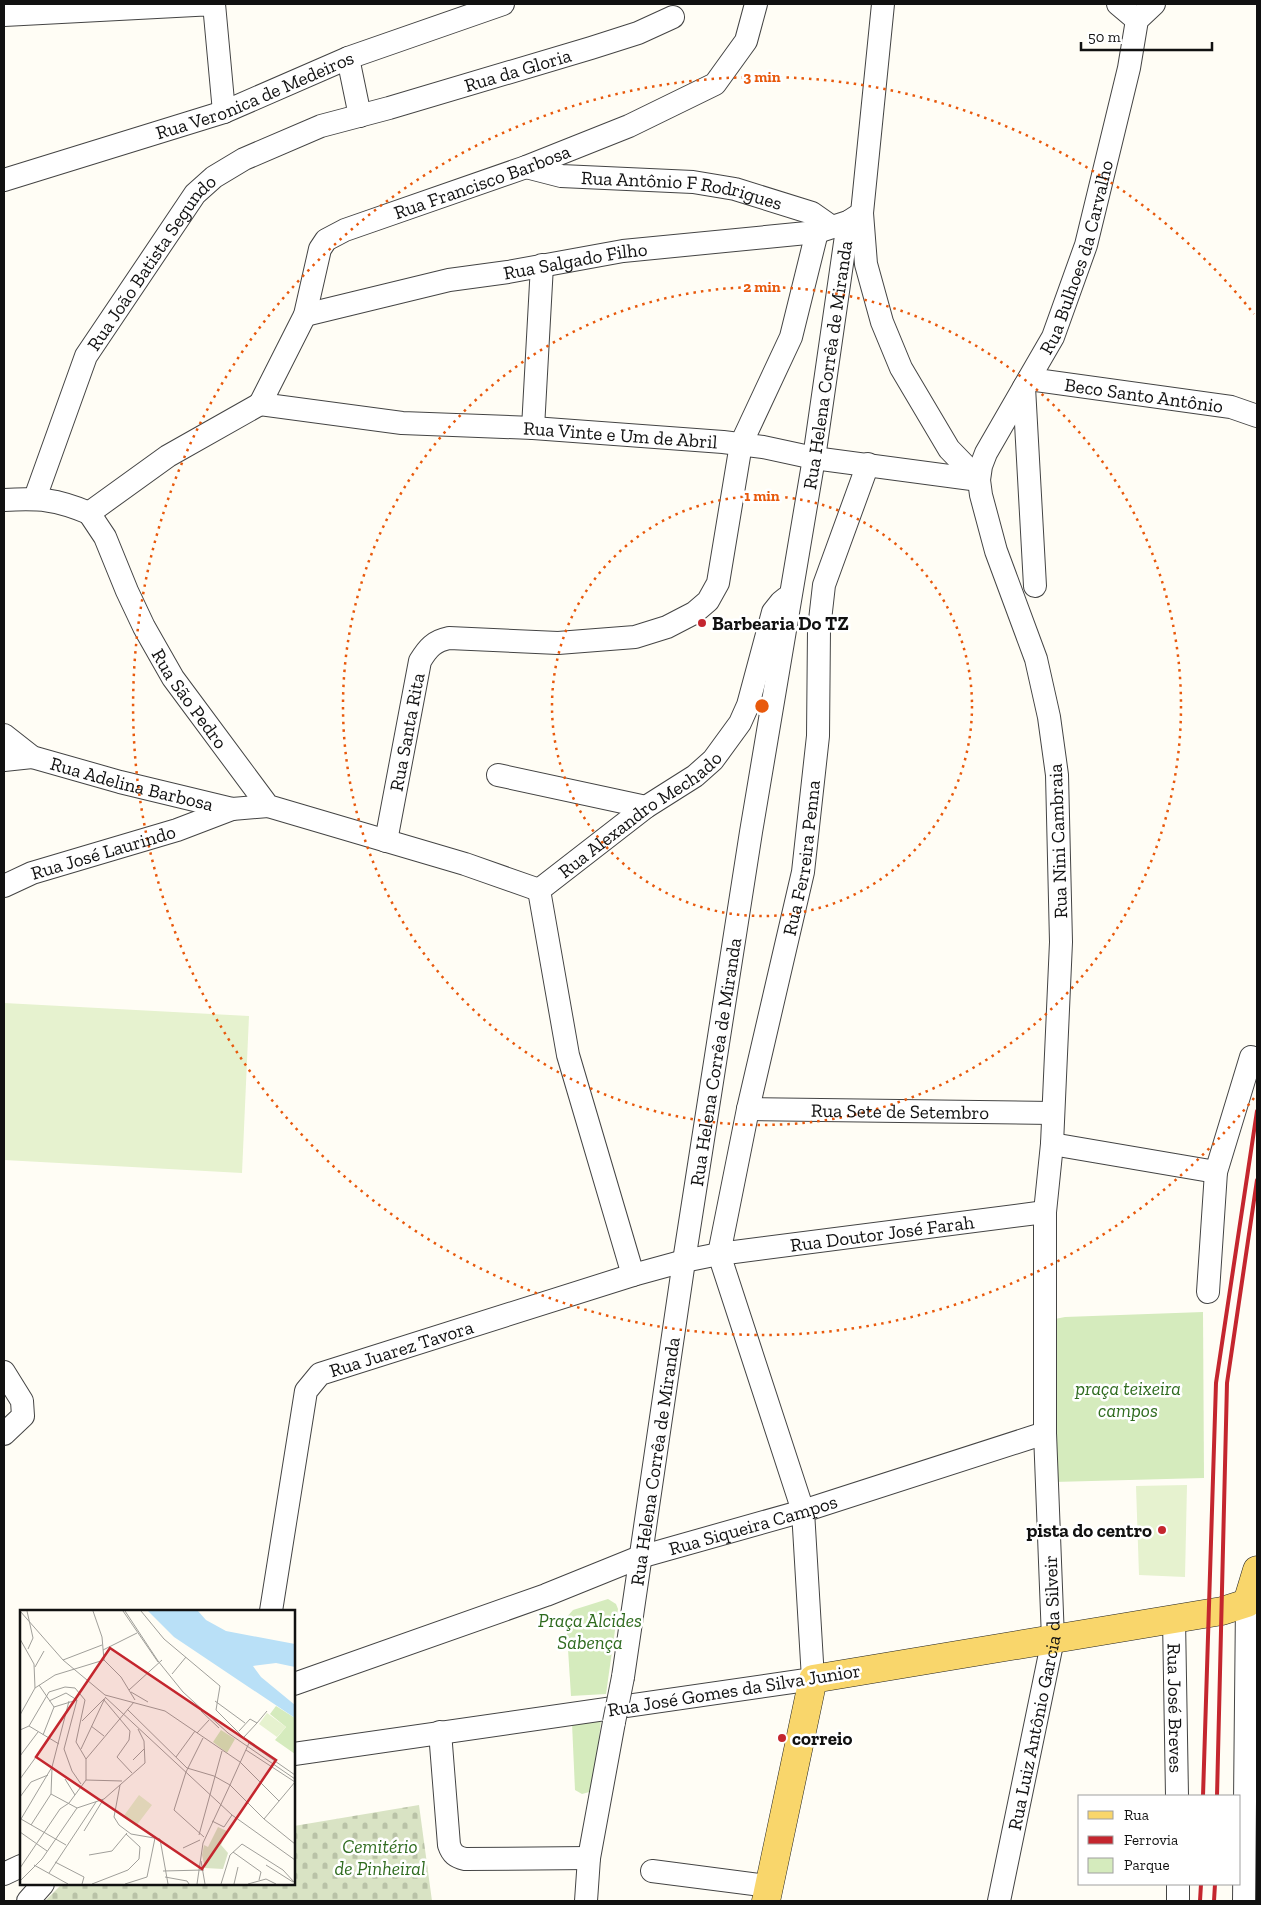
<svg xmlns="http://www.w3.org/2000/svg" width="1261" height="1905" font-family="'Zilla Slab',serif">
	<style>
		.cemetery { fill: url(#cemetery-stones) }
		.park { fill: #d5ebbd }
		.pitch { fill: #e6f2cf }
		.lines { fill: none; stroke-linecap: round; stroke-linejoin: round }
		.minor-casing { stroke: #444; stroke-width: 24 }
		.major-casing { stroke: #222; stroke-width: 29 }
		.minor { stroke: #fff; stroke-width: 22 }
		.major { stroke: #f9d66b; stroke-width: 28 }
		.rail { stroke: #c4262e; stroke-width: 4 }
		.minor-bridge-casing { stroke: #444; stroke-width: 24; stroke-linecap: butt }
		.minor-bridge { stroke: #fff; stroke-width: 22 }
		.ring { fill: none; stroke: #e8590c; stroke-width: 2.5; stroke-dasharray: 2.5 5 }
		.poi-dot { fill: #c4262e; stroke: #fff; stroke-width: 2 }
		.labels { text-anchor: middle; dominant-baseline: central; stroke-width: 5; stroke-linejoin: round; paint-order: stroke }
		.street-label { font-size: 19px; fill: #111; stroke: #fff }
		.poi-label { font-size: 19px; font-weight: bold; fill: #111; stroke: #fff; text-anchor: start }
		.park-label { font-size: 19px; font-style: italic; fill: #2f6b1f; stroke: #fff }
		.inset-road { fill: none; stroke: #a09f9a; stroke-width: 1 }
		.view { fill: #c4262e; fill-opacity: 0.15; stroke: #c4262e; stroke-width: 2.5 }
		.inset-edge { fill: none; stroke: #111; stroke-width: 2.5 }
		.centre { fill: #e8590c; stroke: #fff; stroke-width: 2.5 }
		.ring-label { font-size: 15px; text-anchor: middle; font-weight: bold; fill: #e8590c; stroke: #fff; stroke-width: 5; stroke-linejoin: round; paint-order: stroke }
	</style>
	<defs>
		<pattern id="cemetery-stones" width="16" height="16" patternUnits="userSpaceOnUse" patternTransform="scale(1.25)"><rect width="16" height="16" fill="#d9e3c4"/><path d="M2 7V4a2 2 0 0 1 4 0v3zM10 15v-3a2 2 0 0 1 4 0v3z" fill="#b9c2a7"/></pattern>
	</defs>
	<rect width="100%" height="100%" fill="#fffdf5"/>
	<polygon class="cemetery" points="419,1805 432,1901 45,1901 62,1884 294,1884 294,1826"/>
	<g class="park">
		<polygon points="1203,1312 1204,1478 1054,1482 1050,1320 1065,1317"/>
		<polygon points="608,1599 616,1604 618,1609 606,1694 571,1696 566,1618 573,1610"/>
		<polygon points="601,1721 593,1791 582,1794 575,1790 572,1723"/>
	</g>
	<g class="pitch">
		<polygon points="4,1003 249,1016 242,1173 4,1160"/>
		<polygon points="1187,1485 1185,1577 1139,1575 1136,1486"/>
	</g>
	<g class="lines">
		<defs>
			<g id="minor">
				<polyline points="883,4 862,213 866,264 882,322 901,368 949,449 979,480"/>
				<polyline points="1118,4 1137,20"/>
				<polyline points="4,15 214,4 224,112"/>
				<polyline points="348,58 360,116"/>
				<path id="s1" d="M526,167l35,9 132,6 42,7 77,24 20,14"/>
				<path id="s2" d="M4,180l220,-68 124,-54 155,-54"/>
				<path id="s3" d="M305,315l144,-35 59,-8 115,-21 194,-19 31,-10 14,-9"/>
				<path id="s4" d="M1029,379l202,28 26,9"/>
				<polyline points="1024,387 1035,586"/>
				<path id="s5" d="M260,404l142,19 131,5 190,14 40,5 51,11 165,22"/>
				<path id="s6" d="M260,404l45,-89 15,-66 6,-9 19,-10 181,-63 103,-41 86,-42 31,-43 10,-37"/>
				<polyline points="533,428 542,265"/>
				<path id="s7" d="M35,498l51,-142 109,-162 19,-17 30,-18 77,-33 68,-18 202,-60 47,-15 35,-16"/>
				<path d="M4,500c35,-2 52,-1 85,13"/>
				<path id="s8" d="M89,513l16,24 22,54 17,36 29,51 95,128 197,58 74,26"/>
				<polyline points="89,513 168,456 260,404"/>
				<path id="s9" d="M4,735l28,22 88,25 112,27 36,-3"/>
				<polyline points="4,760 32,757"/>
				<polyline points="498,775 646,807"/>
				<path id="s10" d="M386,841l34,-180c8,-13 14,-20 29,-23l109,5 77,-6 32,-10 27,-14 14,-12 10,-18 23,-139 50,-107 26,-105"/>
				<path id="s11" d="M4,886l28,-13 145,-43 55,-21"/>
				<path id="s12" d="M539,890l107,-83 49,-31 18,-16 27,-37 8,-18 25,-93 8,-10 5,-4"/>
				<polyline points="539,890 568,1055 633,1275"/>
				<path id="s13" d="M748,1109l304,4"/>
				<polyline points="1052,1144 1216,1172"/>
				<polyline points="1208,1292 1216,1172 1251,1057"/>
				<polyline points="4,1372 22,1401 23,1416 4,1434"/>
				<path id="s14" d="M271,1611l35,-220 14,-17 313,-99 51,-14 35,-7 326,-42"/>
				<path id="s15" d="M1174,1619l3,177"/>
				<path id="s16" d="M623,1677l61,-416 67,-429 63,-374 34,-236"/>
				<path id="s17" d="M294,1684l252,-89 94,-38 163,-46 242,-78"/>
				<path d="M440,1732l9,113c3,9 7,12 16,14l124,-1"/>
				<path id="s18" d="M294,1754l519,-75 -10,-168 -84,-257 29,-145 55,-237 15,-136 1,-107 5,-44 44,-121"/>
				<polyline points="652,1871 768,1886"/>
				<polyline points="4,1874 21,1866"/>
				<polyline points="1178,1884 1178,1901"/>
				<polyline points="28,1901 43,1884"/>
				<polyline points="586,1901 589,1858 614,1722"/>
				<path id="s19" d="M999,1901l54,-262 -8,-206v-221l7,-68 9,-202 -4,-167 -8,-58 -13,-58 -40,-108 -15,-56 -2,-15 2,-14 5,-13 67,-116 33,-92 43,-177 8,-48 17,-16"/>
				<polyline points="1244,1901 1247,1603"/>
			</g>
			<polyline id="major" points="766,1901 813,1679 1222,1611 1247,1603 1257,1570"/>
		</defs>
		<use href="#minor" class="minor-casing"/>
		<use href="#major" class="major-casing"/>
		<use href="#minor" class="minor"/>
		<use href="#major" class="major"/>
		<g class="rail">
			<polyline points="1203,1796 1216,1383 1257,1111"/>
			<polyline points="1217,1796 1227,1383 1257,1180"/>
			<polyline points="1200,1901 1201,1884"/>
			<polyline points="1214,1901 1215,1884"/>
		</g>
		<defs>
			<polyline id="minor-bridge" points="614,1722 623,1677"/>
		</defs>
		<use href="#minor-bridge" class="minor-bridge-casing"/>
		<use href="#minor-bridge" class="minor-bridge"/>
	</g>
	<g class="ring">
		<circle cx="762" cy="706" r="210"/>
		<circle cx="762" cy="706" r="419"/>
		<path d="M1254 1098A629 629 0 1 1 1254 314"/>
	</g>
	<g class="poi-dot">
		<circle cx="702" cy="623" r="5"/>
		<circle cx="1162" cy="1530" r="5"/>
		<circle cx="782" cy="1738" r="5"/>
	</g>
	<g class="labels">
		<g class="street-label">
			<text stroke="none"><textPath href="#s7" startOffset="695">Rua da Gloria</textPath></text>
			<text stroke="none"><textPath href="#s2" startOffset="265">Rua Veronica de Medeiros</textPath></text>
			<text stroke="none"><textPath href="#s6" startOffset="345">Rua Francisco Barbosa</textPath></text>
			<text stroke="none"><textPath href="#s1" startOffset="158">Rua Antônio F Rodrigues</textPath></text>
			<text stroke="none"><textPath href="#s19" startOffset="1684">Rua Bulhoes da Carvalho</textPath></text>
			<text stroke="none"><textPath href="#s3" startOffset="276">Rua Salgado Filho</textPath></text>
			<text stroke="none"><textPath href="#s7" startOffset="265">Rua João Batista Segundo</textPath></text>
			<text stroke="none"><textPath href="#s16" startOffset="1328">Rua Helena Corrêa de Miranda</textPath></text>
			<text stroke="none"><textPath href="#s4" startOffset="116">Beco Santo Antônio</textPath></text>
			<text stroke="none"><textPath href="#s5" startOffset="362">Rua Vinte e Um de Abril</textPath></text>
			<text stroke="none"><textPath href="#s8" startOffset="212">Rua São Pedro</textPath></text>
			<text stroke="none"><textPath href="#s10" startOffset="111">Rua Santa Rita</textPath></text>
			<text stroke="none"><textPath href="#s9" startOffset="139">Rua Adelina Barbosa</textPath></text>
			<text stroke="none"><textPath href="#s12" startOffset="126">Rua Alexandro Mechado</textPath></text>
			<text transform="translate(1058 841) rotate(-92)">Rua Nini Cambraia</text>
			<text stroke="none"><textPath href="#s11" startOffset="105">Rua José Laurindo</textPath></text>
			<text stroke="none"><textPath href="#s18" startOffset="1368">Rua Ferreira Penna</textPath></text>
			<text stroke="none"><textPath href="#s16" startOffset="622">Rua Helena Corrêa de Miranda</textPath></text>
			<text stroke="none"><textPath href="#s13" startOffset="152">Rua Sete de Setembro</textPath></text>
			<text stroke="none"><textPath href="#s14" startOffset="826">Rua Doutor José Farah</textPath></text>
			<text stroke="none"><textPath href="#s14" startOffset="330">Rua Juarez Tavora</textPath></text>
			<text stroke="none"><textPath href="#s16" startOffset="218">Rua Helena Corrêa de Miranda</textPath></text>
			<text stroke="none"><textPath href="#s17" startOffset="486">Rua Siqueira Campos</textPath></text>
			<text transform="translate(734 1690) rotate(-9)">Rua José Gomes da Silva Junior</text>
			<text stroke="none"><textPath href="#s19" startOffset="212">Rua Luiz Antônio Garcia da Silveir</textPath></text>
			<text stroke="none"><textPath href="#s15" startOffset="89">Rua José Breves</textPath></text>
		</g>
		<g class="poi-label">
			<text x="712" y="623">Barbearia Do TZ</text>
			<text x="1152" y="1530" text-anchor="end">pista do centro</text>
			<text x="792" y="1738">correio</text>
		</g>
		<g class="park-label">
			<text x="1128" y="1388">praça teixeira<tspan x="1128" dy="22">campos</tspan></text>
			<text x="590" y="1620">Praça Alcides<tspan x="590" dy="22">Sabença</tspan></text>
			<text x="380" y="1846">Cemitério<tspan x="380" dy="22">de Pinheiral</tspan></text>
		</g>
	</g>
	<g transform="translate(20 1610)">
		<rect width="275" height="275" fill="#fffdf5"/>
		<path d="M198,217l9,4 -6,14 7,8 -5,16 -18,-1 -3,-13 2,-10 4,2z" fill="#d9e3c4"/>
		<path d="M256,96l19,12v36l-20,-14 11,-13 -16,-13zM201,120l14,9 -8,14 -14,-11z" fill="#d5ebbd"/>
		<path d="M247,103l19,14 -9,10 -18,-13zM119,185l13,10 -16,21 -13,-9z" fill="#e6f2cf"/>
		<path d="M128,1h50l8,9 20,11 69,13v23l-19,-4 -23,3 8,11 34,28v13l-121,-81z" fill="#b9e0f7"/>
		<path class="inset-road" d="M0,1l43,49 42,35 60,16 75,51 39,39M7,1l6,27 -5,11M73,1l9,26 2,23 17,17 14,23M103,1l35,51M105,1l33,50 25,31 45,41 67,46M121,1l23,28 56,47 -4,24 33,33 -19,42 34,34 31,25M0,29l14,25 1,24M83,40l34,-17M43,50l39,-15M15,57l9,-16M152,64l14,-17M19,75l15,22M109,80l33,-30M111,82l17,10M85,87l127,118 63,45M57,90l-13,49 8,22 9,13M84,90l26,31 -1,9 -12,17 15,16M29,91l17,-8 11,7M195,91l30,22M107,99l60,59 27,8 16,9 -27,58 -6,41M181,101l18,17M0,105l15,-27 20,-13 49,-15M62,111l22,-22M9,116l30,18M71,116l13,10M0,120l9,-4 20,-34 16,-5 10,1 10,12 -9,42 10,17M219,121l11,-12 7,4 10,-12M177,123l12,-13M23,125l11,-28 23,-7M224,127l13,-14M183,128l-17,34 -12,38 30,27M229,133l46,32M61,139l24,-51M226,140l49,32M0,146l18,-24M156,147l19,-26M66,149l48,-57M113,150l11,-11M0,169l29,-40M45,169l10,16M66,170l36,1M66,170v-21M100,175l-6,32 5,8 12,9 29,5 8,45M31,184l26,14M0,187l11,-15 17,-7M1,209l31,-52 17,-66M1,209l45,26M244,209l31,-37M192,211l12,6 8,-12M11,215l20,-31 1,-26M64,221l19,-31M0,222l27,19M179,225l23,-84M163,238l17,-8M213,242l28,20 -2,8M69,245l23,-4 15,-18M181,251l4,23M35,252l29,15 -2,7M14,255l34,19M246,255l27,17M0,258l40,-59 9,-6 17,-23M143,261l41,-1M29,263l47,-71M145,267l22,4 2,3M0,271l22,-22 35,-51 27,-9 41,-36 -1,-22 -6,-12M72,274l36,-14 11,-11 1,-12 -14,-13M105,274l22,-7 8,-39M201,274l9,-29 12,-11 41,26 12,13M214,274l4,-17M228,274l18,-5 10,5"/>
		<path class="view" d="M90,38l166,112 -74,109 -166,-112z"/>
		<rect width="275" height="275" class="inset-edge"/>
	</g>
	<circle cx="762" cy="706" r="8" class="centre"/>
	<g class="ring-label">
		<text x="762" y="82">3 min</text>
		<text x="762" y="292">2 min</text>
		<text x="762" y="501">1 min</text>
	</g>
	<rect width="1261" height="1905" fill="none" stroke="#111111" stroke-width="10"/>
	<rect x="1078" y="1795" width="162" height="90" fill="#ffffff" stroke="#a0a0a0"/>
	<rect x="1088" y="1811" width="25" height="8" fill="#f9d66b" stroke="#a0a0a0"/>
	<text x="1124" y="1820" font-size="15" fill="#111111">Rua</text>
	<rect x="1088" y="1836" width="25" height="8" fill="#c4262e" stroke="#a0a0a0"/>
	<text x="1124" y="1845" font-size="15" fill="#111111">Ferrovia</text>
	<rect x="1088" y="1858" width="25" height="15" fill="#d5ebbd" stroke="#a0a0a0"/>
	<text x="1124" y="1870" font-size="15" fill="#111111">Parque</text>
	<path d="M1081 42v8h131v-8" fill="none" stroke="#111111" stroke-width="2.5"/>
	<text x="1088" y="42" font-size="15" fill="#111111" stroke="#ffffff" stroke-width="4" paint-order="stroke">50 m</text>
</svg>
